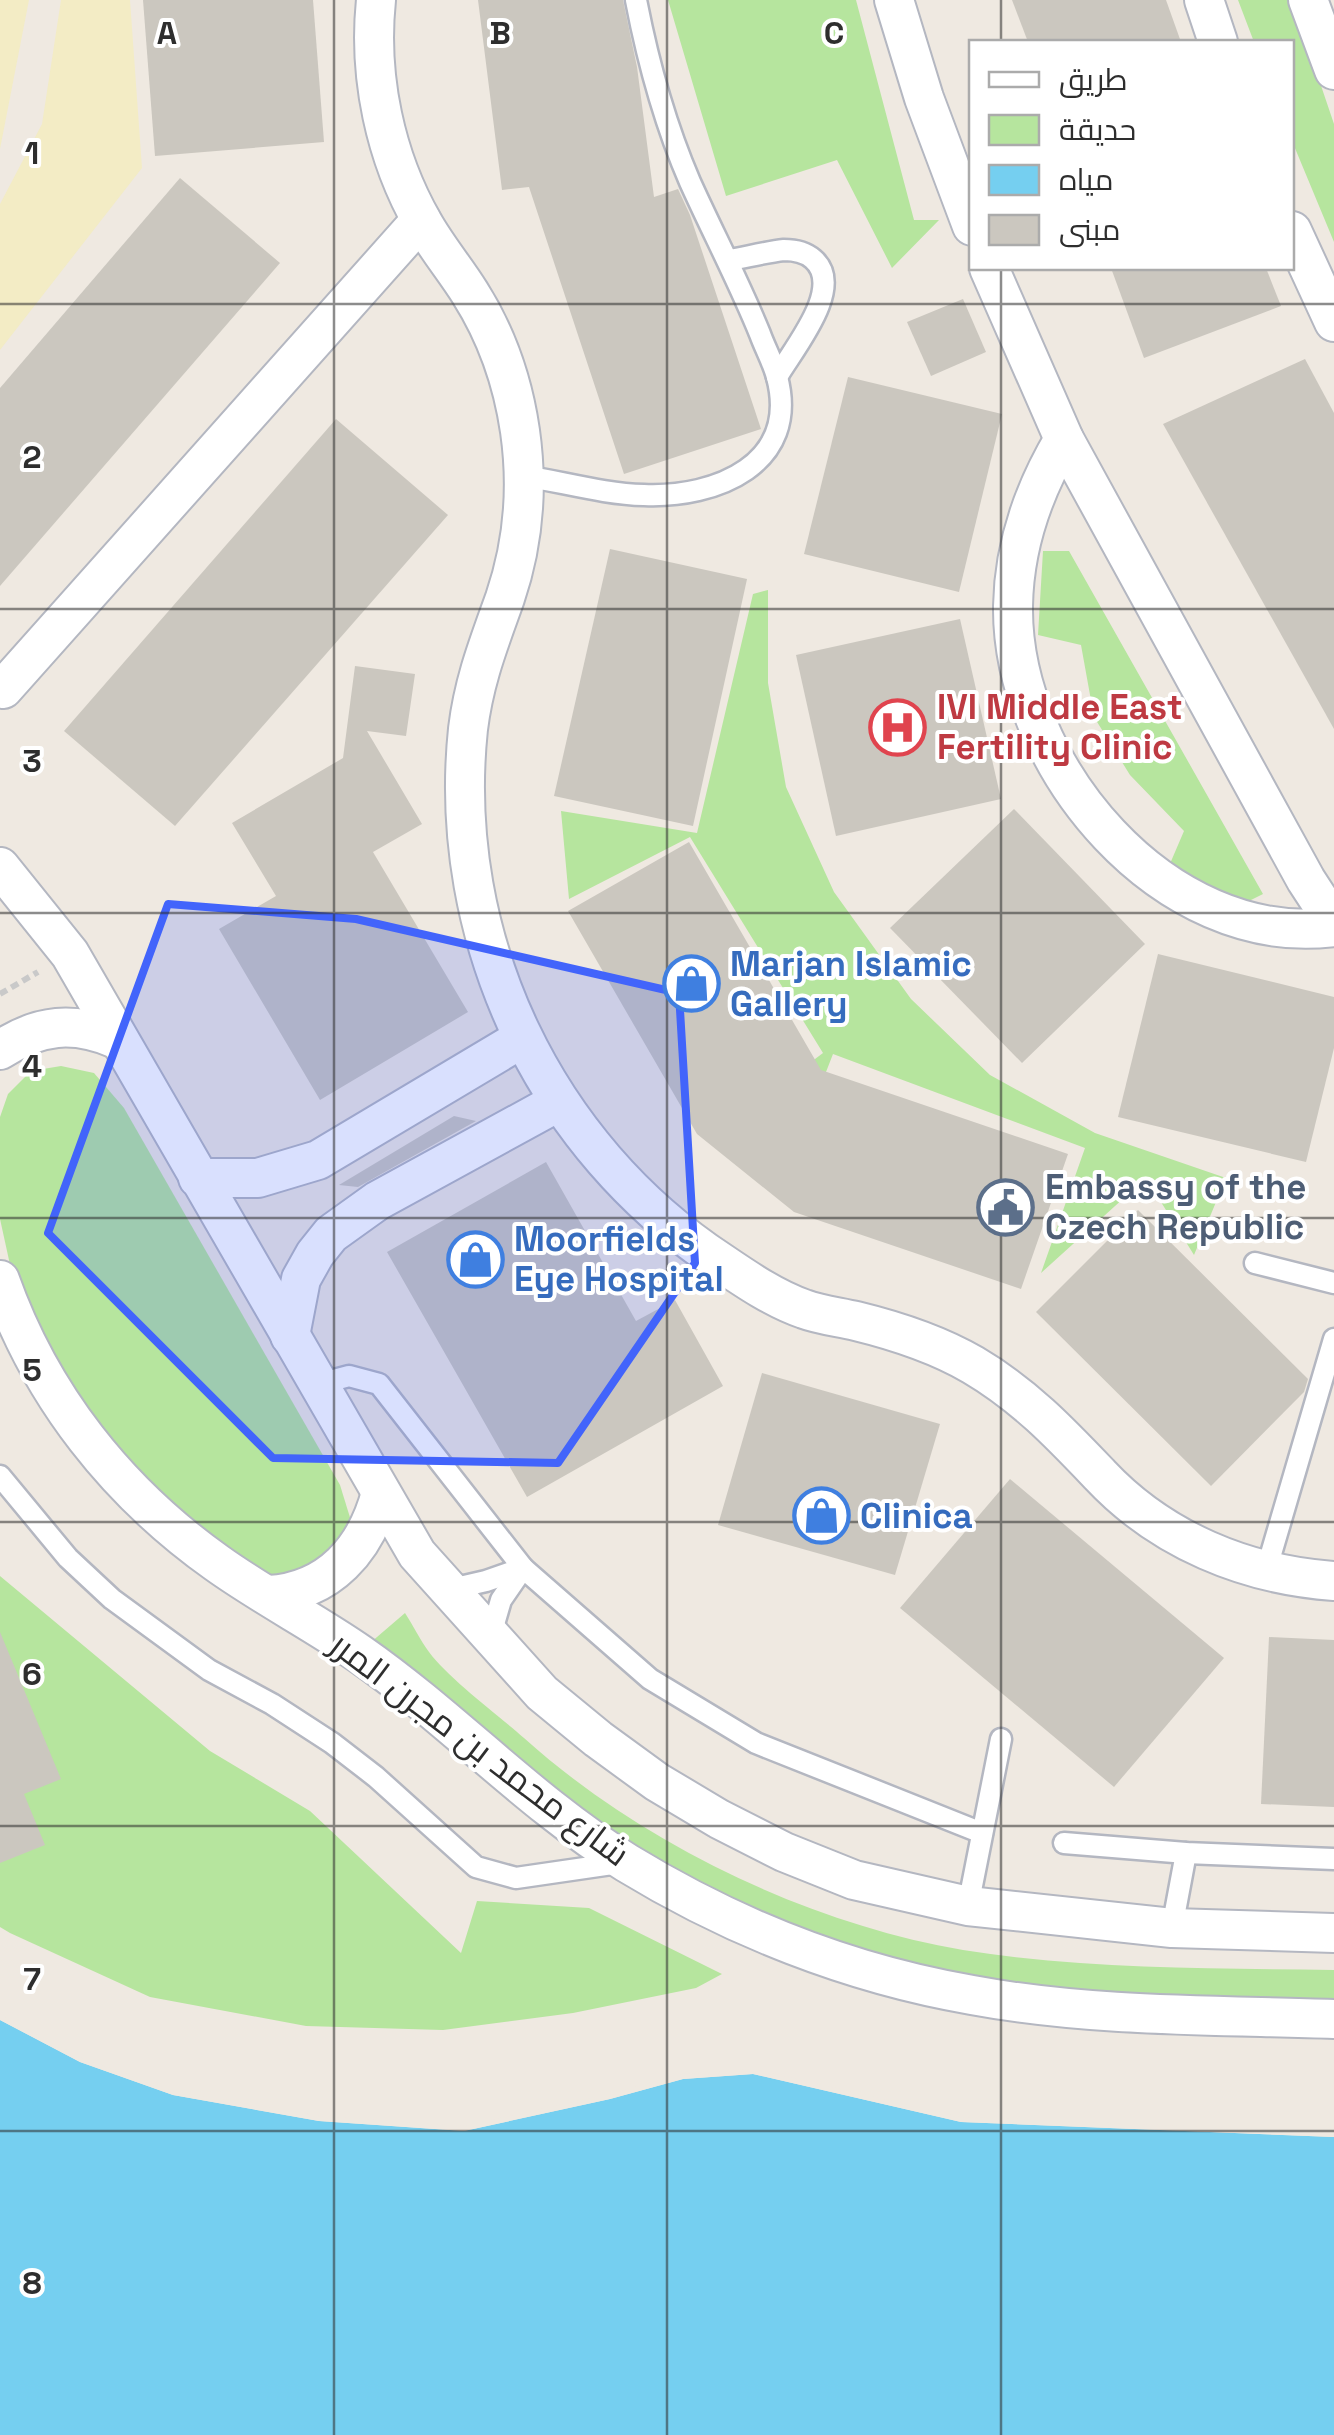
<svg xmlns="http://www.w3.org/2000/svg" width="1334" height="2435" font-family="'Space Grotesk',Cairo,sans-serif">
	<style>
		.green { fill: #b6e59e }
		.sand { fill: #f3ecc5 }
		.water { fill: #75cff0 }
		.pier { fill: #efe9e1 }
		.building { fill: #cbc7bf }
		.lines { fill: none; stroke-linecap: round; stroke-linejoin: round }
		.service-casing { stroke: #b4b7c1; stroke-width: 25 }
		.minor-casing { stroke: #b4b7c1; stroke-width: 42 }
		.path { stroke: #c9c9c9; stroke-width: 6; stroke-dasharray: 8 5; stroke-linecap: butt }
		.service { stroke: #fff; stroke-width: 20 }
		.minor { stroke: #fff; stroke-width: 38 }
		.marked { fill: #4264fb; fill-opacity: 0.2; stroke: #4264fb; stroke-width: 8; stroke-linejoin: round }
		.grid { fill: none; stroke: #2e2e2e; stroke-width: 2.5; stroke-opacity: 0.55 }
		.labels { text-anchor: middle; dominant-baseline: central; stroke-width: 8; stroke-linejoin: round; paint-order: stroke }
		.health-label { font-size: 35px; font-weight: bold; fill: #be3a42; stroke: #fff; text-anchor: start }
		.shop-label { font-size: 35px; font-weight: bold; fill: #366cbe; stroke: #fff; text-anchor: start }
		.service-label { font-size: 35px; font-weight: bold; fill: #4e5e75; stroke: #fff; text-anchor: start }
		.street-label { font-size: 35px; fill: #2e2e2e; stroke: #fff }
		.grid-label { font-size: 32px; text-anchor: middle; font-weight: bold; fill: #2e2e2e; stroke: #fff; stroke-width: 8; stroke-linejoin: round; paint-order: stroke }
	</style>
	<rect width="100%" height="100%" fill="#efe9e1"/>
	<g class="green">
		<polygon points="668,0 856,0 914,220 939,220 892,268 837,160 726,196"/>
		<polygon points="1238,0 1292,0 1334,124 1334,242 1292,141 1292,42 1254,42"/>
		<polygon points="1043,551 1069,551 1263,894 1235,908 1169,866 1184,831 1130,775 1094,717 1081,645 1038,635"/>
		<polygon points="768,590 768,683 786,787 834,892 911,999 990,1075 1095,1133 1226,1178 1194,1255 1146,1178 1041,1273 1085,1148 833,1054 803,1131 767,1095 823,1053 690,837 569,899 561,811 697,833 753,594"/>
		<polygon points="61,1066 94,1073 124,1108 340,1485 352,1524 347,1559 264,1592 118,1474 18,1301 0,1219 0,1117 8,1094 31,1071"/>
		<polygon points="0,1576 210,1751 310,1811 461,1953 477,1901 589,1908 722,1974 696,1988 573,2013 443,2030 306,2026 150,1997 10,1933 0,1927"/>
		<path d="M405,1613c8,12 15,27 24,39 19,26 69,63 95,86 118,106 283,185 439,212 123,20 247,18 371,20v38l-379,-24 -236,-72 -363,-257z"/>
	</g>
	<g class="sand">
		<polygon points="0,0 29,0 0,149"/>
		<polygon points="61,0 130,0 142,168 0,350 0,204 42,124"/>
	</g>
	<polygon class="water" points="0,2020 80,2062 173,2095 319,2121 464,2131 610,2099 683,2079 753,2074 961,2122 1334,2137 1334,2435 0,2435"/>
	<polygon class="pier" points="0,2015 82,2058 174,2091 320,2116 463,2126 609,2094 682,2074 753,2069 962,2117 1334,2132 1334,2137 961,2122 753,2074 683,2079 610,2099 464,2131 319,2121 173,2095 80,2062 0,2020"/>
	<g class="building">
		<polygon points="143,0 313,0 324,142 155,156"/>
		<polygon points="478,0 623,0 637,67 654,197 678,189 690,215 761,429 624,474 529,187 502,190"/>
		<polygon points="1012,0 1166,0 1181,42 1028,42"/>
		<polygon points="180,178 280,263 0,586 0,388"/>
		<polygon points="1111,268 1266,268 1281,306 1144,358"/>
		<polygon points="963,299 986,352 931,376 907,322"/>
		<polygon points="1305,359 1334,413 1334,729 1163,424"/>
		<polygon points="848,377 1002,414 959,592 804,554"/>
		<polygon points="336,419 448,515 175,826 64,731"/>
		<polygon points="610,549 747,579 693,826 554,796"/>
		<polygon points="960,619 1001,799 836,836 796,655"/>
		<polygon points="355,666 415,674 406,736 367,731 422,824 373,852 468,1012 320,1100 219,929 276,896 232,823 343,758"/>
		<polygon points="1014,809 1145,944 1022,1063 890,928"/>
		<polygon points="689,842 821,1070 1068,1154 1021,1289 794,1212 697,1134 568,911"/>
		<polygon points="1158,954 1334,997 1334,1048 1306,1162 1118,1117"/>
		<polygon points="454,1116 476,1121 358,1187 339,1185"/>
		<polygon points="546,1162 636,1321 675,1300 723,1386 527,1497 387,1252"/>
		<polygon points="1138,1210 1308,1379 1304,1392 1211,1486 1036,1312"/>
		<polygon points="762,1373 940,1424 895,1575 718,1525"/>
		<polygon points="1010,1479 1224,1658 1114,1787 900,1608"/>
		<polygon points="0,1632 61,1779 24,1794 45,1845 0,1863"/>
		<polygon points="1269,1637 1334,1640 1334,1807 1261,1804"/>
	</g>
	<g class="lines">
		<defs>
			<g id="service">
				<path d="M730,260c17,-3 36,-8 54,-10 11,0 21,2 29,9 33,28 -20,90 -36,118"/>
				<path d="M524,476c39,6 80,18 120,19 72,3 156,-31 133,-118 -4,-15 -12,-29 -17,-43 -21,-52 -47,-101 -70,-152 -25,-58 -42,-120 -54,-182"/>
				<polyline points="1255,1263 1334,1283"/>
				<polyline points="319,1384 349,1376 379,1384 523,1568 650,1679 756,1743 982,1833"/>
				<polyline points="0,1476 68,1558 112,1599 209,1670 272,1704 332,1743 376,1777 476,1867 516,1878 626,1862"/>
				<polyline points="1266,1571 1334,1339"/>
				<polyline points="447,1590 486,1581 523,1568"/>
				<polyline points="490,1638 501,1600 523,1568"/>
				<polyline points="1064,1843 1186,1853 1334,1859"/>
				<polyline points="968,1906 1001,1739"/>
				<polyline points="1172,1928 1186,1853"/>
			</g>
			<g id="minor">
				<path d="M376,0c-8,76 9,157 47,223 14,25 32,46 47,70 26,41 43,90 50,138 8,56 3,114 -15,167 -16,45 -31,82 -37,131 -22,210 77,418 254,534 25,17 53,36 82,46 16,6 35,8 52,12 41,10 81,23 117,44 51,30 87,68 127,110 61,65 146,100 234,106"/>
				<polyline points="894,0 924,98 972,226"/>
				<polyline points="1204,0 1218,42"/>
				<polyline points="1308,0 1334,70"/>
				<polyline points="1292,231 1334,322"/>
				<polyline points="989,268 1064,439 1306,880 1334,923"/>
				<path d="M1064,439c-31,52 -50,106 -51,167 -2,160 152,343 321,321"/>
				<polyline points="3,689 421,220"/>
				<polyline points="0,867 70,954 417,1554 542,1693 598,1739 657,1782 719,1819 784,1852 854,1880 968,1906 1172,1928 1334,1933"/>
				<path d="M0,1050c39,-26 74,-29 116,-11"/>
				<polyline points="198,1178 258,1178 318,1160 521,1039"/>
				<path d="M0,1280c41,116 117,212 217,283 46,33 97,59 143,91 93,65 170,149 267,209 105,64 223,111 345,132 119,22 241,20 362,24"/>
				<polyline points="290,1336 301,1279 315,1254 331,1234 377,1201 558,1102"/>
				<path d="M269,1595c61,-4 97,-46 112,-102"/>
			</g>
		</defs>
		<use href="#service" class="service-casing"/>
		<use href="#minor" class="minor-casing"/>
		<polyline class="path" points="0,994 38,972"/>
		<use href="#service" class="service"/>
		<use href="#minor" class="minor"/>
	</g>
	<path class="marked" d="M168,904l188,15 323,74 16,270 -137,200 -285,-5 -225,-225z"/>
	<path class="grid" d="M334,0v2435M667,0v2435M1001,0v42M1001,268v2167M0,304h1334M0,609h1334M0,913h1334M0,1218h1334M0,1522h1334M0,1826h1334M0,2131h1334"/>
	<defs>
		<symbol id="hospital-ring" viewBox="-11 -11 22 22"><circle r="9.5" fill="#fff" stroke="#e0444e" stroke-width="1.5"/><path d="M-5-5h3v3.5h4V-5h3V5h-3V1.5h-4V5h-3Z" fill="#e0444e"/></symbol>
		<symbol id="shop-ring" viewBox="-11 -11 22 22"><circle r="9.5" fill="#fff" stroke="#3f7fe0" stroke-width="1.5"/><path d="M-5-2.5h2.3a2.7 3.5 0 0 1 5.4 0H5L5.5 6h-11ZM-1.5-2.5h3a1.5 2.3 0 0 0-3 0Z" fill="#3f7fe0"/></symbol>
		<symbol id="civic-ring" viewBox="-11 -11 22 22"><circle r="9.5" fill="#fff" stroke="#5c6f8a" stroke-width="1.5"/><path d="M-.6-6.5H3V-4.5H.6V-3L4-1V1h2V6H-6V1h2V-1L-.6-3ZM-1.2 2.5V6h2.4V2.5Z" fill="#5c6f8a"/></symbol>
	</defs>
	<g fill-rule="evenodd">
		<use href="#hospital-ring" x="866" y="696" width="63" height="63"/>
		<use href="#shop-ring" x="660" y="952" width="63" height="63"/>
		<use href="#civic-ring" x="974" y="1176" width="63" height="63"/>
		<use href="#shop-ring" x="444" y="1228" width="63" height="63"/>
		<use href="#shop-ring" x="790" y="1484" width="63" height="63"/>
	</g>
	<g class="labels">
		<g class="health-label">
			<text x="937" y="707">IVI Middle East<tspan x="937" dy="40">Fertility Clinic</tspan></text>
		</g>
		<g class="shop-label">
			<text x="730" y="964">Marjan Islamic<tspan x="730" dy="40">Gallery</tspan></text>
			<text x="514" y="1239">Moorfields<tspan x="514" dy="40">Eye Hospital</tspan></text>
			<text x="860" y="1516">Clinica</text>
		</g>
		<g class="service-label">
			<text x="1045" y="1187">Embassy of the<tspan x="1045" dy="40">Czech Republic</tspan></text>
		</g>
		<g class="street-label">
			<text transform="translate(480 1749) rotate(37)">شارع محمد بن مجرن المرر</text>
		</g>
	</g>
	<g class="grid-label">
		<text x="167" y="44">A</text>
		<text x="500" y="44">B</text>
		<text x="834" y="44">C</text>
		<text x="32" y="164">1</text>
		<text x="32" y="468">2</text>
		<text x="32" y="772">3</text>
		<text x="32" y="1077">4</text>
		<text x="32" y="1381">5</text>
		<text x="32" y="1685">6</text>
		<text x="32" y="1990">7</text>
		<text x="32" y="2294">8</text>
	</g>
	<rect x="969" y="40" width="325" height="230" fill="#ffffff" stroke="#ababab" stroke-width="2.5"/>
	<rect x="989" y="72" width="50" height="15" fill="#ffffff" stroke="#ababab" stroke-width="2.5"/>
	<text x="1059" y="90" font-size="30" fill="#2e2e2e">طريق</text>
	<rect x="989" y="115" width="50" height="30" fill="#b6e59e" stroke="#ababab" stroke-width="2.5"/>
	<text x="1059" y="140" font-size="30" fill="#2e2e2e">حديقة</text>
	<rect x="989" y="165" width="50" height="30" fill="#75cff0" stroke="#ababab" stroke-width="2.5"/>
	<text x="1059" y="190" font-size="30" fill="#2e2e2e">مياه</text>
	<rect x="989" y="215" width="50" height="30" fill="#cbc7bf" stroke="#ababab" stroke-width="2.5"/>
	<text x="1059" y="240" font-size="30" fill="#2e2e2e">مبنى</text>
</svg>
